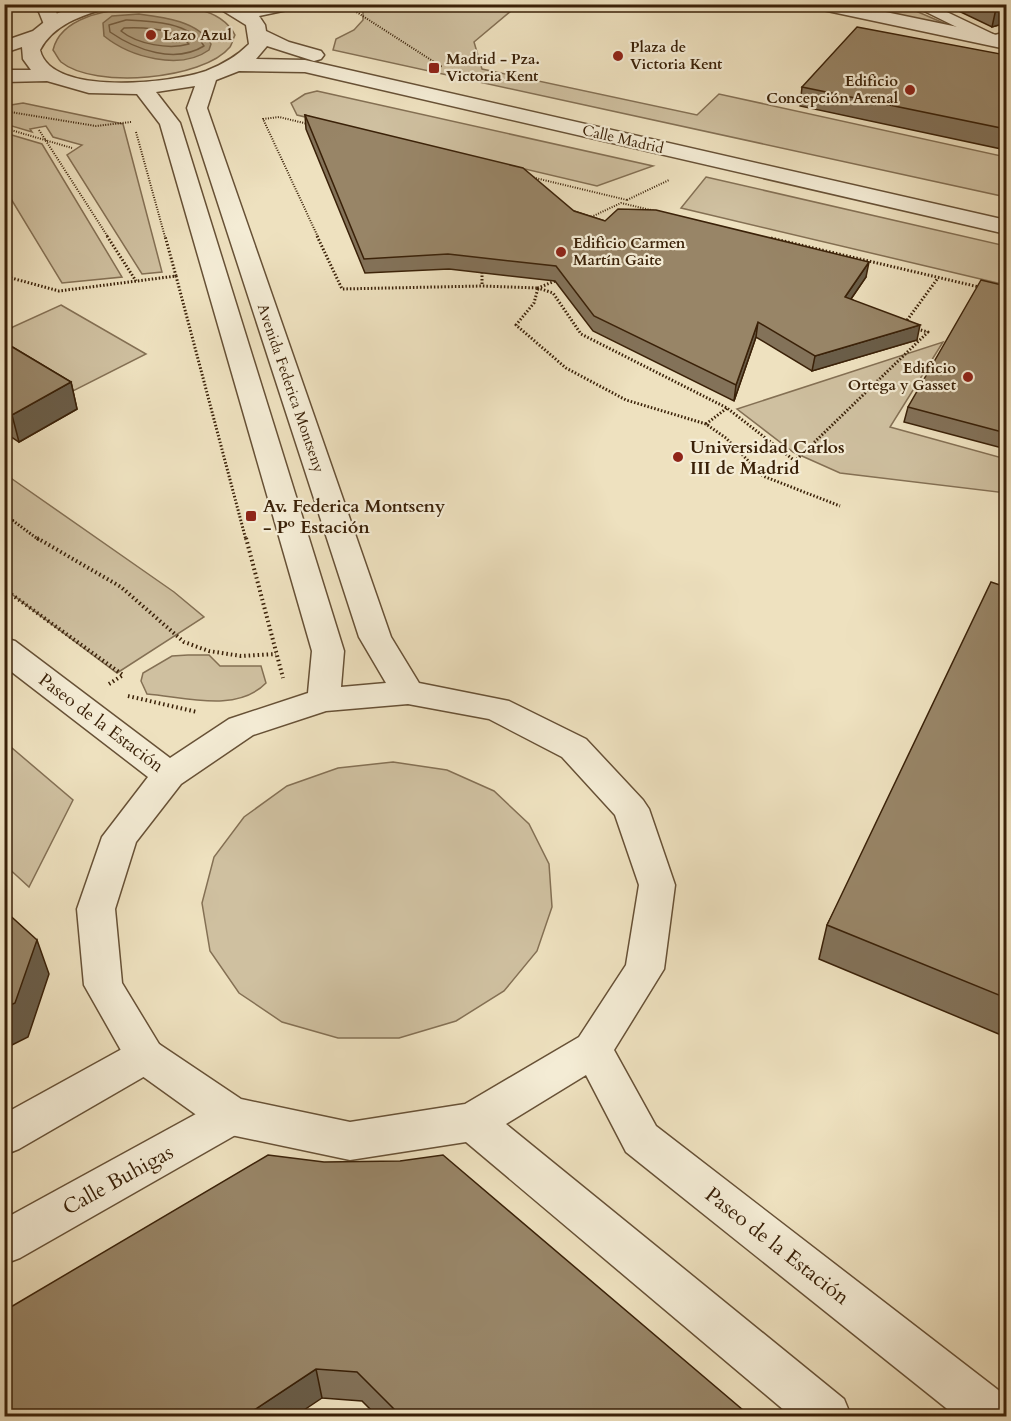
<svg xmlns="http://www.w3.org/2000/svg" width="1011" height="1421" font-family="Cardo,serif">
	<style>
		.green { fill: #cfc0a0; stroke: #847054; stroke-width: 1.5 }
		.water { fill: #b1a081; stroke: #816d51; stroke-width: 1.5 }
		.lines { fill: none; stroke-linecap: round; stroke-linejoin: round }
		.shore { stroke: #766044; stroke-width: 1.5 }
		.pedestrian-casing { stroke: #675136; stroke-width: 3 }
		.minor-casing { stroke: #675136; stroke-width: 3 }
		.tertiary-casing { stroke: #675136; stroke-width: 3 }
		.path-far2 { stroke: #3a2108; stroke-width: 2; stroke-dasharray: 1 1.5; stroke-linecap: butt }
		.path-far1 { stroke: #3a2108; stroke-width: 3; stroke-dasharray: 1.5 2; stroke-linecap: butt }
		.path { stroke: #3a2108; stroke-width: 4; stroke-dasharray: 1.5 3; stroke-linecap: butt }
		.pedestrian { fill: #f4ecd5; fill-rule: evenodd }
		.minor { fill: #f4ecd5; fill-rule: evenodd }
		.tertiary { fill: #f4ecd5; fill-rule: evenodd }
		.wall { fill: #837259; stroke: #3a2108; stroke-width: 1.5 }
		.shaded-wall { fill: #6a5d48; stroke: #3a2108; stroke-width: 1.5 }
		.building { fill: #988567; stroke: #3a2108; stroke-width: 1.5 }
		.poi-dot { fill: #8f2418; stroke: #f4ecd5; stroke-width: 2 }
		.labels { text-anchor: middle; dominant-baseline: central; stroke-width: 4.5; stroke-linejoin: round; paint-order: stroke }
		.far-poi-label { font-size: 15px; font-weight: bold; fill: #3a2108; stroke: #f4ecd5; text-anchor: start }
		.far-street-label { font-size: 15px; fill: #3a2108; stroke: #f4ecd5 }
		.poi-label { font-size: 18px; font-weight: bold; fill: #3a2108; stroke: #f4ecd5; text-anchor: start }
		.street-label { font-size: 18px; fill: #3a2108; stroke: #f4ecd5 }
		.near-street-label { font-size: 21px; fill: #3a2108; stroke: #f4ecd5 }
	</style>
	<rect width="100%" height="100%" fill="#eee1bf"/>
	<filter id="stains"><feTurbulence type="fractalNoise" baseFrequency=".00333" numOctaves="4"/><feColorMatrix values="0 0 0 0 .2 0 0 0 0 .09 0 0 0 0 .02 0 0 0 .5 -.17"/></filter>
	<radialGradient id="worn" r=".72"><stop offset=".6" stop-color="#630" stop-opacity="0"/><stop offset="1" stop-color="#630" stop-opacity=".3"/></radialGradient>
	<g class="green">
		<polygon points="383,5 518,5 474,42 482,69 697,115 719,94 1006,157 1006,197 333,50 336,39 354,30 363,20 363,9"/>
		<polygon points="887,5 902,5 962,31 865,11"/>
		<path d="M141,6c32,0 77,-3 94,29 -2,4 -3,9 -5,12 -27,33 -136,42 -169,15 -3,-3 -5,-8 -8,-12 8,-35 58,-40 88,-44z"/>
		<polygon points="317,91 653,166 597,186 297,115 291,103 305,94"/>
		<polygon points="23,103 123,124 162,272 142,274 67,155 82,145 53,137 46,126 30,129 32,132 5,124 5,106"/>
		<polygon points="5,133 42,144 122,277 62,283 5,189"/>
		<polygon points="706,177 1006,246 1006,285 681,208"/>
		<polygon points="61,305 146,354 73,391 5,349 4,331"/>
		<polygon points="943,342 890,427 1006,459 1006,493 840,473 793,452 737,409"/>
		<polygon points="5,474 174,592 204,617 117,673 5,589"/>
		<path d="M188,655h21l11,11h41l5,17c-29,30 -81,14 -119,11l-6,-13 2,-8 29,-17z"/>
		<polygon points="5,742 73,800 29,887 5,865"/>
		<polygon points="393,762 447,770 494,791 529,824 549,864 552,907 537,951 504,991 456,1021 399,1038 338,1038 282,1022 239,993 210,951 202,903 214,857 244,817 287,786 338,768"/>
	</g>
	<path class="water" d="M139,14c24,3 59,7 72,30l-2,6c-29,21 -79,7 -105,-14l-1,-13 9,-7z"/>
	<g class="lines">
		<g class="shore">
			<path d="M126,20c26,1 63,2 78,26 -29,18 -68,4 -94,-14l-1,-7z"/>
			<path d="M124,28c21,-1 49,0 65,16 -20,6 -52,0 -68,-13z"/>
		</g>
		<defs>
			<polygon id="pedestrian" points="910,4 930,4 995,35 1006,32 1006,41 994,45 989,43"/>
			<g id="minor">
				<polygon points="29,4 53,5 61,23 59,27 45,27 39,12"/>
				<polygon points="809,4 847,4 1006,37 1006,49 818,9"/>
				<polygon points="145,1039 159,1044 165,1056 159,1068 19,1149 4,1155 4,1114 131,1044"/>
				<polygon points="231,1097 246,1103 252,1116 246,1129 20,1258 4,1264 4,1219 216,1103"/>
			</g>
			<path id="tertiary" d="M81,4h29l-3,4c-26,8 -53,16 -67,42 11,47 132,33 166,21 17,-7 30,-14 43,-27l-3,-19 -34,-21h27l8,4 17,-4h36l-3,4 -38,8 6,9 1,6 23,11 32,9 3,4 -3,4 -7,2 -47,-15 -11,13 49,1 701,160v14l-701,-162 -66,-1 -23,9 -9,28 184,529 28,46 90,18 77,38 57,61 6,9 26,76 -11,84 -50,81 42,76 350,270v20h-50l-330,-264 -40,-77 -80,49 338,275 7,17h-60l-325,-274 -116,18 -119,-25 -15,-6 -85,-61 -47,-83 -7,-76 25,-72 46,-60 -144,-111v-28l11,3 155,117 59,-39 79,-26 4,-42 -152,-527 -23,-30 -48,-1 -42,-12 -43,1v-12h27l-8,-11 -1,-12 -18,6v-12l29,-10 20,-16zM195,86l-8,22 172,529 27,46 -45,4 3,-36 -164,-528 -24,-31zM408,704l81,15 73,38 53,58 24,70 -13,80 -47,72 -114,67 -115,18 -109,-23 -82,-55 -37,-61 -7,-74 21,-67 45,-58 72,-49 73,-24z"/>
		</defs>
		<use href="#pedestrian" class="pedestrian-casing"/>
		<use href="#minor" class="minor-casing"/>
		<use href="#tertiary" class="tertiary-casing"/>
		<g class="path-far2">
			<polyline points="344,4 442,67"/>
			<polyline points="353,10 379,4"/>
			<polyline points="4,111 96,126 131,122"/>
			<polyline points="308,124 279,117 263,119 318,237"/>
			<polyline points="4,128 72,148"/>
			<polyline points="39,130 108,237"/>
			<polyline points="136,132 165,237"/>
			<polyline points="531,177 627,200"/>
			<polyline points="627,200 669,180"/>
			<polyline points="589,218 621,203 655,211"/>
		</g>
		<g class="path-far1">
			<polyline points="107,236 136,281"/>
			<polyline points="317,236 342,289 482,286 538,288 534,303 516,325 566,368 626,400 706,424 726,438 763,476 840,506"/>
			<polyline points="771,238 979,287"/>
			<polyline points="482,272 482,286"/>
			<polyline points="4,276 59,291 176,276 165,236"/>
			<polyline points="176,276 246,540"/>
			<polyline points="555,281 538,288 553,293 581,334 727,408 795,461 928,332 917,329"/>
			<polyline points="905,323 938,278"/>
			<polyline points="4,329 13,327"/>
			<polyline points="706,424 727,408"/>
			<polyline points="4,514 39,540"/>
			<polyline points="4,527 13,520"/>
		</g>
		<g class="path">
			<polyline points="37,538 121,587 184,642 209,651 241,656 276,654"/>
			<polyline points="246,538 283,678"/>
			<polyline points="4,589 123,675 109,684"/>
			<polyline points="128,696 197,712"/>
		</g>
		<use href="#pedestrian" class="pedestrian"/>
		<use href="#minor" class="minor"/>
		<use href="#tertiary" class="tertiary"/>
	</g>
	<g class="wall">
		<polygon points="944,4 1006,4 1006,23 992,27"/>
		<polygon points="1006,55 1006,150 800,106 802,87"/>
		<polygon points="305,115 574,211 605,221 866,277 851,299 917,340 812,371 756,337 734,401 593,331 555,281 449,269 365,273 306,129"/>
		<polygon points="1006,286 1006,449 904,422 908,407"/>
		<polygon points="4,342 71,382 77,409 19,442 4,432"/>
		<polygon points="1006,587 1006,1037 819,959 827,925"/>
		<polygon points="4,1311 750,1416 377,1416 362,1401 322,1398"/>
	</g>
	<g class="shaded-wall">
		<polygon points="997,4 1006,4 1006,23 992,27"/>
		<polygon points="869,262 866,277 842,312 845,297"/>
		<polygon points="758,322 756,337 734,401 736,385"/>
		<polygon points="920,325 917,340 812,371 815,356"/>
		<polygon points="71,382 77,409 19,442 12,415"/>
		<polygon points="37,940 49,974 28,1037 4,1049 4,1008"/>
		<polygon points="316,1369 322,1398 295,1416 245,1416"/>
	</g>
	<g class="building">
		<polygon points="857,27 1006,55 1006,129 802,87"/>
		<polygon points="305,115 523,168 574,211 605,221 618,209 656,210 869,262 845,297 920,325 815,356 758,322 736,385 594,316 556,266 448,254 364,259"/>
		<polygon points="981,280 1006,286 1006,433 908,407"/>
		<polygon points="4,342 71,382 12,415 4,410"/>
		<polygon points="991,582 1006,587 1006,998 827,925"/>
		<polygon points="4,910 37,940 15,1003 4,1008"/>
		<polygon points="268,1155 324,1162 400,1161 443,1155 750,1416 401,1416 357,1372 316,1369 245,1416 4,1416 4,1311"/>
	</g>
	<g class="poi-dot">
		<circle cx="151" cy="35" r="6"/>
		<circle cx="618" cy="56" r="6"/>
		<rect x="428" y="62" width="12" height="12" rx="3"/>
		<circle cx="910" cy="90" r="6"/>
		<circle cx="561" cy="252" r="6"/>
		<circle cx="968" cy="377" r="6"/>
		<circle cx="678" cy="457" r="6"/>
		<rect x="245" y="510" width="12" height="12" rx="3"/>
	</g>
	<g class="labels">
		<g class="far-poi-label">
			<text x="163" y="35">Lazo Azul</text>
			<text x="630" y="47">Plaza de<tspan x="630" dy="17">Victoria Kent</tspan></text>
			<text x="446" y="59">Madrid - Pza.<tspan x="446" dy="17">Victoria Kent</tspan></text>
			<text x="898" y="81" text-anchor="end">Edificio<tspan x="898" dy="17">Concepción Arenal</tspan></text>
			<text x="573" y="243">Edificio Carmen<tspan x="573" dy="17">Martín Gaite</tspan></text>
			<text x="956" y="368" text-anchor="end">Edificio<tspan x="956" dy="17">Ortega y Gasset</tspan></text>
		</g>
		<g class="far-street-label">
			<text transform="translate(623 139) rotate(13)">Calle Madrid</text>
			<text transform="translate(291 388) rotate(71)">Avenida Federica Montseny</text>
		</g>
		<g class="poi-label">
			<text x="690" y="447">Universidad Carlos<tspan x="690" dy="21">III de Madrid</tspan></text>
			<text x="263" y="506">Av. Federica Montseny<tspan x="263" dy="21">- Pº Estación</tspan></text>
		</g>
		<g class="street-label">
			<text transform="translate(101 723) rotate(37)">Paseo de la Estación</text>
		</g>
		<g class="near-street-label">
			<text transform="translate(118 1180) rotate(-29)">Calle Buhigas</text>
			<text transform="translate(777 1246) rotate(38)">Paseo de la Estación</text>
		</g>
	</g>
	<rect width="1011" height="1421" fill="none" stroke="#eee1bf" stroke-width="24"/>
	<rect x="6" y="6" width="999" height="1409" fill="none" stroke="#3a2108" stroke-width="3"/>
	<rect x="12" y="12" width="987" height="1397" fill="none" stroke="#3a2108" stroke-width="1.5"/>
	<rect width="100%" height="100%" filter="url(#stains)"/>
	<rect width="100%" height="100%" fill="url(#worn)"/>
</svg>
